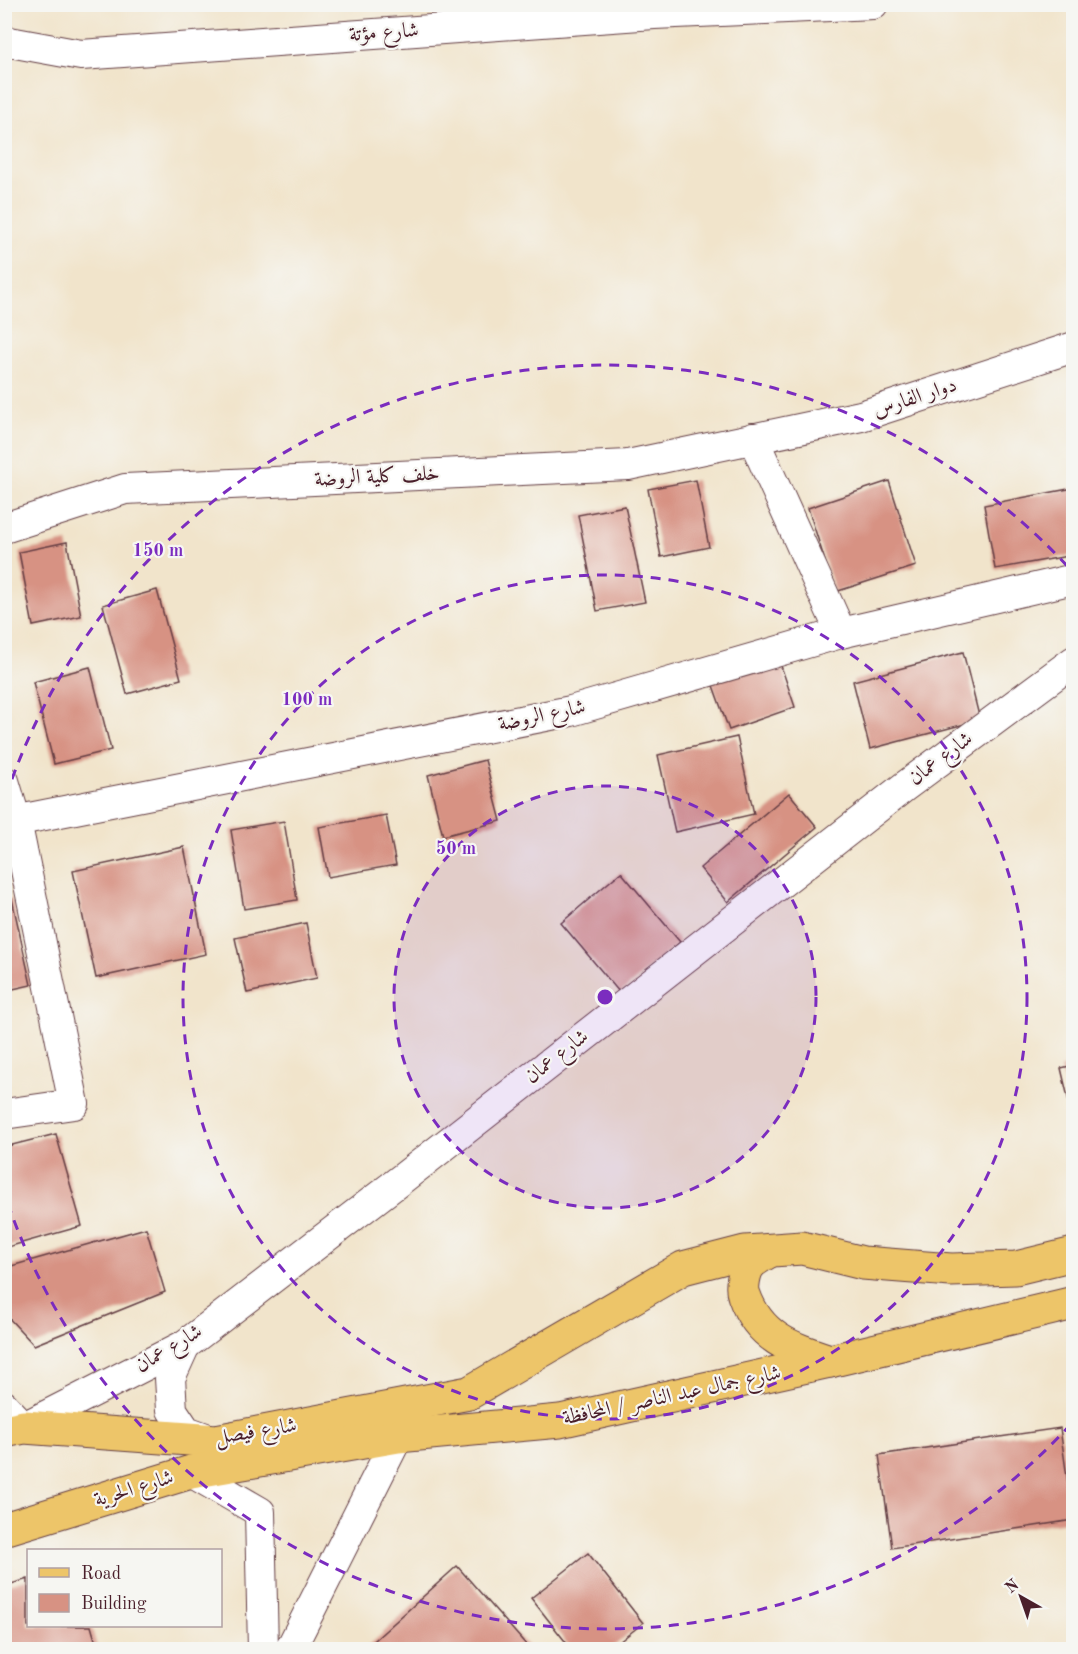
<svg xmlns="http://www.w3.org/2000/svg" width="1078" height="1654" font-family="'Old Standard TT',Amiri,serif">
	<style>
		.building { fill: #d79283 }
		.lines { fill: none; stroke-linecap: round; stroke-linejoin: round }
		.minor-casing { stroke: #633d43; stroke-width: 32 }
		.major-casing { stroke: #633d43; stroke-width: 35 }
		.minor { stroke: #fff; stroke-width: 30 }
		.major { stroke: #edc569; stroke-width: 33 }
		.ring { fill: none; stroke: #7b2cbf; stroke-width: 3; stroke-dasharray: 10 8 }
		.labels { text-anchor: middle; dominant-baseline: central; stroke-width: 4.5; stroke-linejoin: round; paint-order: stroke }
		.street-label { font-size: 21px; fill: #4a1f2b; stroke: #f6f6f2 }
		.centre { fill: #7b2cbf; stroke: #f6f6f2; stroke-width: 3 }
		.ring-label { font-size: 18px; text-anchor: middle; font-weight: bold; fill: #7b2cbf; stroke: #f6f6f2; stroke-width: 4.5; stroke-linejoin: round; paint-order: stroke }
	</style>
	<rect width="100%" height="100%" fill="#f6f6f2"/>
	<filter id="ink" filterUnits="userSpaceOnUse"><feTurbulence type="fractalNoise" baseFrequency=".0167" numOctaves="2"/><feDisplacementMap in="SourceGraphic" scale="12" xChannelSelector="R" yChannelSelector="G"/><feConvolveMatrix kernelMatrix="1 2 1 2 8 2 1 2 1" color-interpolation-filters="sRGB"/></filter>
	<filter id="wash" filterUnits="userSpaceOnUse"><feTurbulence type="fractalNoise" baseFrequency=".008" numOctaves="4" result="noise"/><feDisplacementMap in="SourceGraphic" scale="24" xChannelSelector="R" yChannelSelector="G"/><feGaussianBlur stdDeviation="1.35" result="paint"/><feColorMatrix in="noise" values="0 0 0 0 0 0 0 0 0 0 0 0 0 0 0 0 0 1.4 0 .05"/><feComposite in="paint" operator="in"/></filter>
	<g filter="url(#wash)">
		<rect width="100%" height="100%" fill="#f1e4cb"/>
		<g id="blocks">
			<g class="building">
				<polygon points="696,480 709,547 661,557 648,489"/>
				<polygon points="889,481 916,566 835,592 808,508"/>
				<polygon points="1074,488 1074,555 995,569 984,505"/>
				<polygon points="625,506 645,602 597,611 578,515"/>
				<polygon points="67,542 81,616 33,626 19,552"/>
				<polygon points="157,590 181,679 127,694 103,605"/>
				<polygon points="963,652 980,720 870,749 853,681"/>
				<polygon points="778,657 795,707 729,730 711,680"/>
				<polygon points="90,667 111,750 54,764 33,682"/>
				<polygon points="737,737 754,814 675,832 658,755"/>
				<polygon points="485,760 501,821 443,836 428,775"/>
				<polygon points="789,793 817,827 728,902 700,868"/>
				<polygon points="386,815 396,865 328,877 319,827"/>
				<polygon points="284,821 297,900 244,909 231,830"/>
				<polygon points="184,847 206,954 96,978 73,871"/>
				<polygon points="621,872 680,942 620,993 561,923"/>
				<polygon points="12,899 31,985 4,991 4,901"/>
				<polygon points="306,923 317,978 247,993 235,938"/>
				<polygon points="1074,1065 1074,1118 1073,1119 1061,1068"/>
				<polygon points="56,1134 82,1226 4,1248 4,1147"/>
				<polygon points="146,1228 165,1292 34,1345 4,1313 4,1268"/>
				<polygon points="1060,1428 1073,1520 892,1548 879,1455"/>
				<polygon points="588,1553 643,1623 609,1650 572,1650 531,1598"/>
				<polygon points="457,1566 529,1648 527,1650 364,1650"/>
				<polygon points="28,1579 28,1626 91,1626 98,1650 4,1650 4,1586"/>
			</g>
		</g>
	</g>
	<g filter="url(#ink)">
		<use href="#blocks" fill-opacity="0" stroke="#633d43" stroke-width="1.5"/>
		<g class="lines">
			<defs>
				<g id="minor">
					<polyline points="4,41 81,55 654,14 873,4"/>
					<polyline points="753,438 841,633"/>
					<polyline points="4,528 125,489 628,465 861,416 1074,347"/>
					<polyline points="4,781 16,821 74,1104 4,1114"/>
					<polyline points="4,823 571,711 841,633 1074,579"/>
					<polyline points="185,1345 170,1378 172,1410 186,1431 214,1441"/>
					<polyline points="4,1406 24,1427 185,1345 403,1178 904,787 1074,661"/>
					<polyline points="191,1472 260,1512 263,1650"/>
					<polyline points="290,1650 398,1436"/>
				</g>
				<g id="major">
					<path d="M769,1251c-6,4 -14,8 -19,13 -6,7 -9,23 -6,31 15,43 47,53 86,66"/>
					<polyline points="4,1431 24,1427 216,1441 469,1393 683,1268 745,1252 802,1248 863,1263 951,1270 1016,1268 1074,1254"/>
					<polyline points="4,1529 191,1472 398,1436 560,1421 830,1361 1074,1303"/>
				</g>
			</defs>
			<use href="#minor" class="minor-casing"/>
			<use href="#major" class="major-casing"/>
			<use href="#minor" class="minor"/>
			<use href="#major" class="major"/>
		</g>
	</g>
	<circle cx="605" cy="997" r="211" fill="#7b2cbf" fill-opacity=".12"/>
	<g class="ring">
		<circle cx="605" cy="997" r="211"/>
		<circle cx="605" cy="997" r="422"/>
		<path d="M1071 1424A632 632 0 0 1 6 1198M6 796A632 632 0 0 1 1071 570"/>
	</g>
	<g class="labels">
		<g class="street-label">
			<text transform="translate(384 33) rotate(-4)">شارع مؤتة</text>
			<text transform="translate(915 398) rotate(-18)">دوار الفارس</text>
			<text transform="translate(377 477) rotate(-3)">خلف كلية الروضة</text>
			<text transform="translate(542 716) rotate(-12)">شارع الروضة</text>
			<text transform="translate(941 759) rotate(-37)">شارع عمان</text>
			<text transform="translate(557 1057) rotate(-38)">شارع عمان</text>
			<text transform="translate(169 1349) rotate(-31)">شارع عمان</text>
			<text transform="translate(672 1396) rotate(-12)">شارع جمال عبد الناصر / المحافظة</text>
			<text transform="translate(256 1432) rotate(-9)">شارع فيصل</text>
			<text transform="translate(134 1489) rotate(-17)">شارع الحرية</text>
		</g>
	</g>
	<circle cx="605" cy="997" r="9" class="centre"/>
	<g class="ring-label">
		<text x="158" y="556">150 m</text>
		<text x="307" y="705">100 m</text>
		<text x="456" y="854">50 m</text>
	</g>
	<rect width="1078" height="1654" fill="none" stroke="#f6f6f2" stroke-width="24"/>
	<rect x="27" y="1549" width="195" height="78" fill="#f6f6f2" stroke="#b1a0a2" stroke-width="1.5"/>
	<rect x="39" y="1568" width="30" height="9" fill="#edc569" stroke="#b1a0a2" stroke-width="1.5"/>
	<text x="81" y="1579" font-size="18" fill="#4a1f2b">Road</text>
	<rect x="39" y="1594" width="30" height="18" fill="#d79283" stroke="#b1a0a2" stroke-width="1.5"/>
	<text x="81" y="1609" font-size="18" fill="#4a1f2b">Building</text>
	<g transform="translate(1021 1597) rotate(320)" stroke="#f6f6f2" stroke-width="4.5" paint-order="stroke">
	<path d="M0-4.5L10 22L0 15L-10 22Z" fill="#4a1f2b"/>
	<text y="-9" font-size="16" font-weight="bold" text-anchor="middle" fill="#4a1f2b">N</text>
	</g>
</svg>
